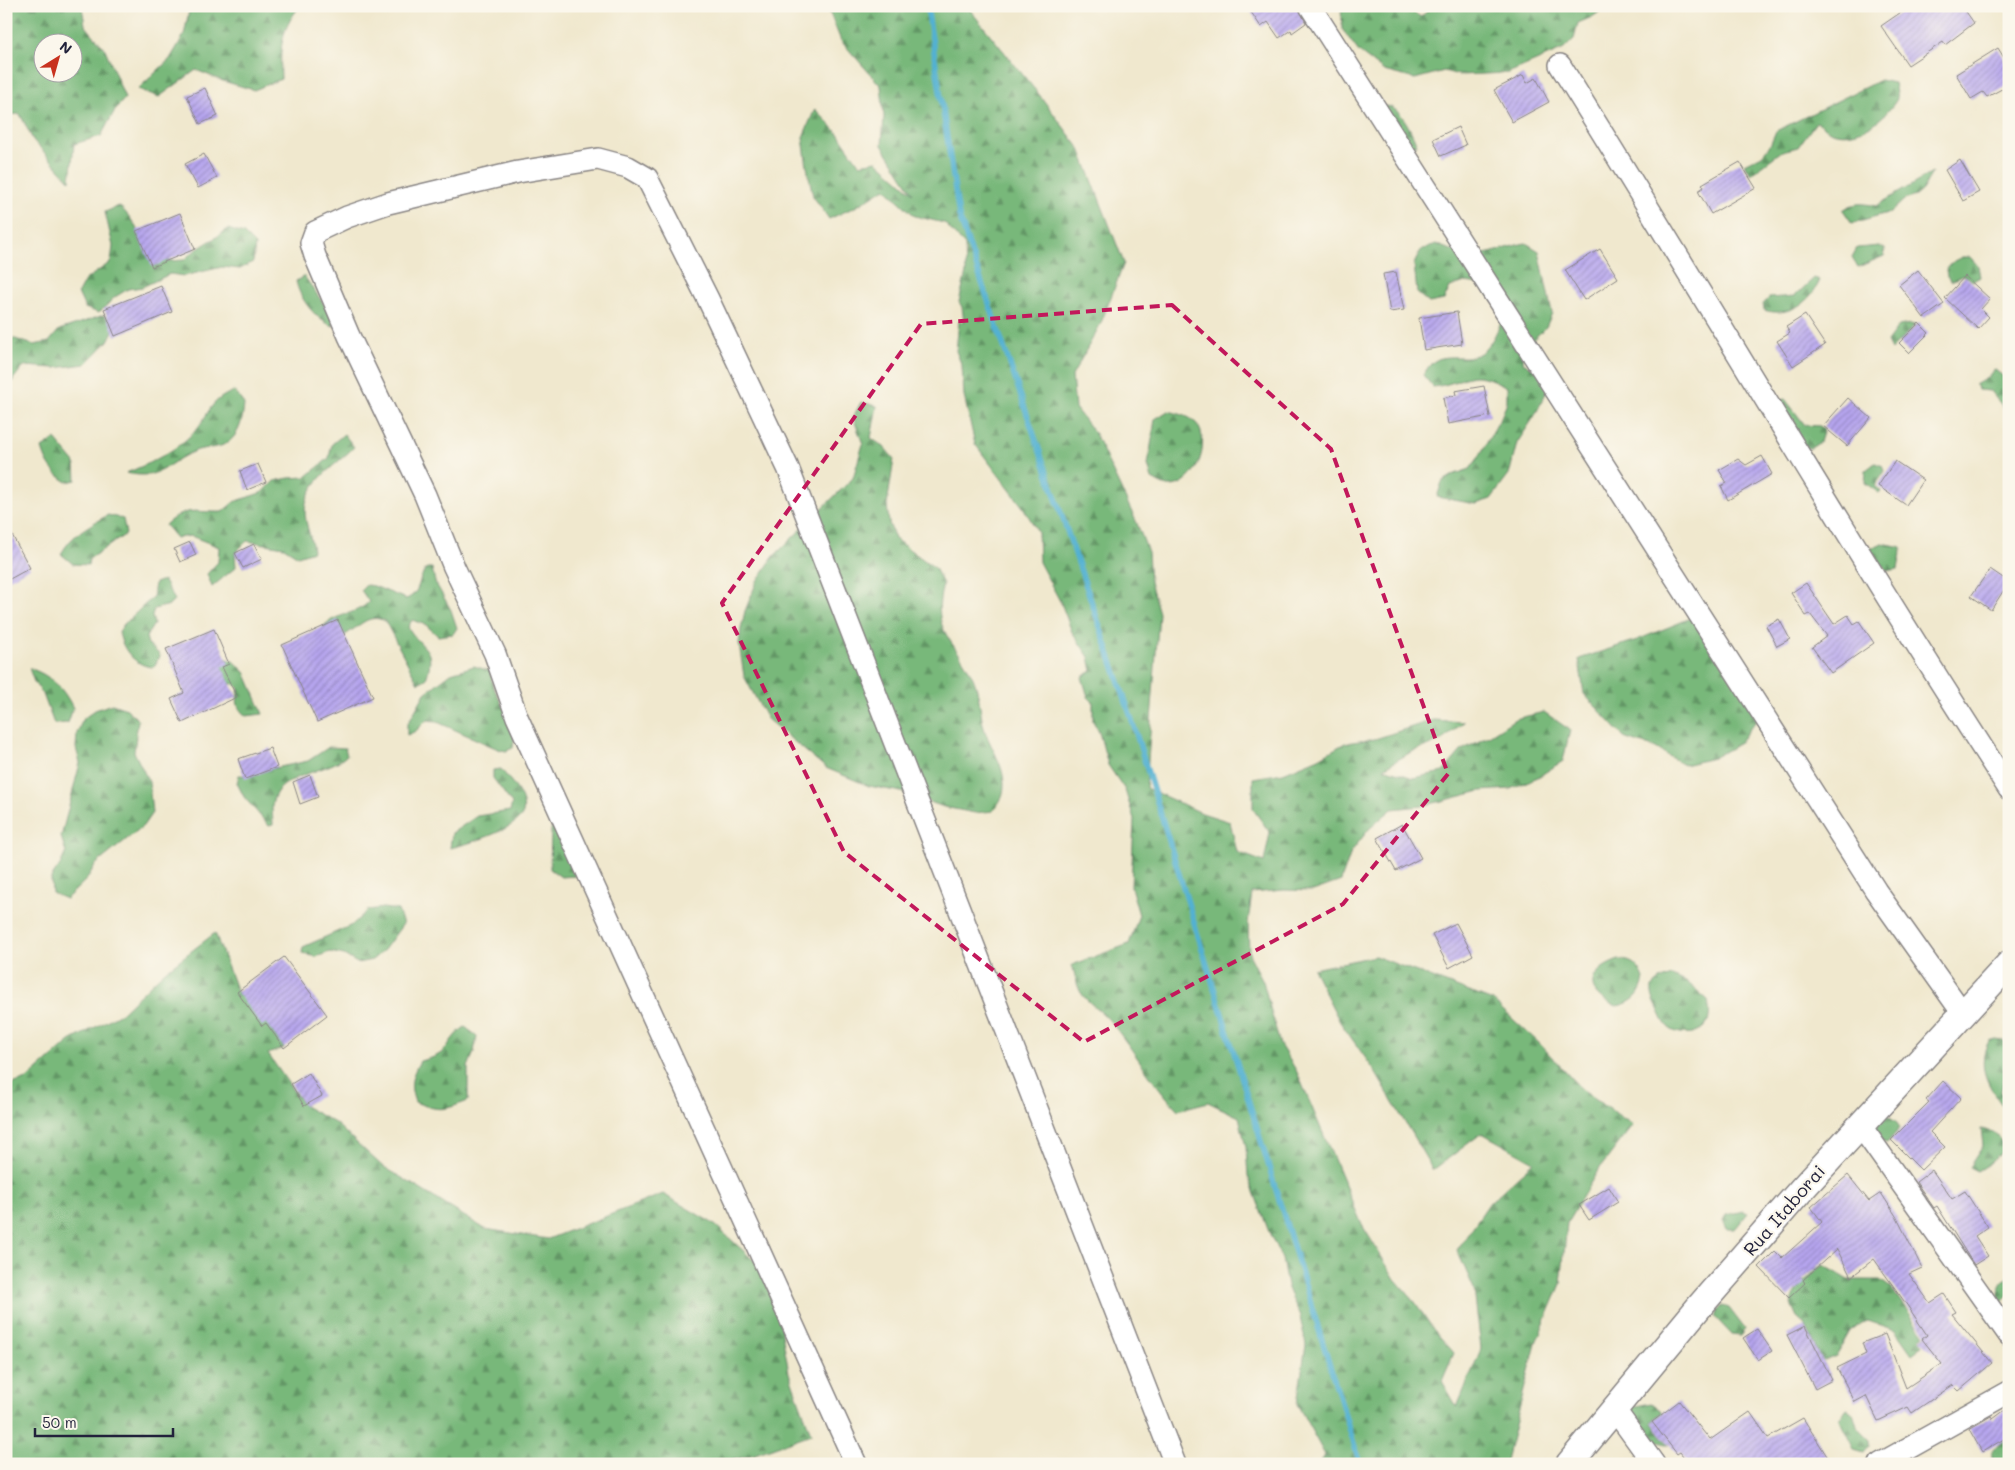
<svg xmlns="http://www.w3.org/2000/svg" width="2015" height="1470" font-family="Mali,sans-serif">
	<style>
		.forest { fill: url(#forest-firs); stroke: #4d6d5a; fill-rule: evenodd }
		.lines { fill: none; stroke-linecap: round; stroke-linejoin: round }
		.stream { stroke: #53b1d1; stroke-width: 5.5 }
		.building { fill: url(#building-hatch) }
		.minor-casing { stroke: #898584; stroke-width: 24 }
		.tertiary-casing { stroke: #898584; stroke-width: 29 }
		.minor { stroke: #fff; stroke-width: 21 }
		.tertiary { stroke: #fff; stroke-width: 26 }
		.marked { fill: none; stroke: #c2185b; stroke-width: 4; stroke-dasharray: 10 6; stroke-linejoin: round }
		.labels { text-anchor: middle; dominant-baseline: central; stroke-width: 4.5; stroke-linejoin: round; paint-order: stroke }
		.street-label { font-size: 18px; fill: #22223b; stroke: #fbf7ec }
	</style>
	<defs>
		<pattern id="forest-firs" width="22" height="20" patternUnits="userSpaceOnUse" patternTransform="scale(1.25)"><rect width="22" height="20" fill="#78b87a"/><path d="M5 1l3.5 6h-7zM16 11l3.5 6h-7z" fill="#629565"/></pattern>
		<pattern id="building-hatch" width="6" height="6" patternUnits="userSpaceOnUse" patternTransform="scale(1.25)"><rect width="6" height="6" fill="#b6a5ee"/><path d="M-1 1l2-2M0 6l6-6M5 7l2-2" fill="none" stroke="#9486c2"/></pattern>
	</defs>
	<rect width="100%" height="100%" fill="#fbf7ec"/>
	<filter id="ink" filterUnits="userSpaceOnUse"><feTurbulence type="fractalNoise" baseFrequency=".02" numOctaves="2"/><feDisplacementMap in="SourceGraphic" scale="10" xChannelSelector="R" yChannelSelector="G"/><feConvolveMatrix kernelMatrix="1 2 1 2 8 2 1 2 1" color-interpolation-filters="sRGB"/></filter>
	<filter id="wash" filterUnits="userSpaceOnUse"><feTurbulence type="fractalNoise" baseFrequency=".0096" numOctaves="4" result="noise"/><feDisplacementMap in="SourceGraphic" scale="20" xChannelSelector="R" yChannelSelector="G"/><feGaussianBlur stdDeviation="1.12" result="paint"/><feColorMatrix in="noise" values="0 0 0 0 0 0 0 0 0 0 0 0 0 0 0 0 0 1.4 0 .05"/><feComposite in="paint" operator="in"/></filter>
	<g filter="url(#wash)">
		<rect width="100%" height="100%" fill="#f0e8ce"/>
		<g class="forest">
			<path d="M6,6h76l3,19 20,24 20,49 -10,12 -14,26 -27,8 -4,37 -37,-41 -13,-26 -14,1zM42,42h30v30h-30z"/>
			<path d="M190,6h110c-20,24 -20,43 -19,73l-27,11 -31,-9 -27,-11 -37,27 -21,-8 32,-30 14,-24z"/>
			<path d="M827,6h144l-1,4 71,87 39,52 44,114 -23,60 -29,53 3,32 20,26 41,87 12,31 2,30 9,31 -13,175 56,25 28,9 7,30 27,10 6,-29 -17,-24v-31l30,-5 36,-15 26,-15 30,-4 58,-19 31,2 -23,19 -30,11 -27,16 29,10 30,-6 19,-22 27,-14 26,-17 29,-7 26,18 -7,31 -25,16 -28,12 -29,2 -59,15 -30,3 -23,20 -18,23 -10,29 -28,10 -29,-1 -32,3 -4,30 1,31 14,27 17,64 16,25 66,155 33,54 20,23 18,27 21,24 -12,28 15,26 24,-58 -7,-60 -17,-39 33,-48 44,-40 -52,-29 -49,37 -59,-100 -34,-48 -27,-53 62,-13 118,45 46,42 43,47 51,35 -36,47 -30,51 -6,61 -24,56 -32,124h-185l5,-9 -28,-51 9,-59 -6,-29 -13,-30 -5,-27 -13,-27 -21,-56 -2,-29 -7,-30 -31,-15 -30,8c-26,-27 -44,-60 -68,-89 -8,-10 -24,-19 -30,-30 -4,-8 -5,-17 -8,-26l57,-21 10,-29 -8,-28 3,-68 -9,-29 -17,-25 -9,-33 -6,-11v-19l-5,-5 -6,-20 10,-6 -3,-14 -17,-25 -11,-29 -22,-41 -1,-30 -15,-25 -48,-63 -11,-48 -2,-30 -6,-15 3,-30 5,1 -2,-15 -3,-5 7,-29 -1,-28 -21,-22 -29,-7 -30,-28 -28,18 -28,13 -16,-23 -6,-29 -4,-30 12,-28 22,23 22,32 18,-3 36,32 -31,-48 2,-29 -3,-30 -40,-45z"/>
			<polygon points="1341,6 1403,6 1421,17 1432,6 1608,6 1592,17 1578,23 1574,39 1564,49 1508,73 1459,75 1444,71 1415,79 1384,71 1359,52 1342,29"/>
			<path d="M1880,80l14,3 3,16c-13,21 -38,41 -65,33 -6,-2 -10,-9 -16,-10l-18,25 -16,4 -31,23 -7,-10 18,-9 8,-10 6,-14z"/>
			<path d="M1387,106c16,4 24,25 30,39h-11l-26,-37z"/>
			<path d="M1932,173l-10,17 -7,6 -11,4 -13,12 -39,11 -9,-13c11,-8 20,-7 33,-4z"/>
			<path d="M119,206c16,13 23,35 34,53l16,2 15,-1c13,-13 30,-20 44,-31l16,5 11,11 -2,17 -13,7 -18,-2 -38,9 -14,-2 -28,13 -14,2 -13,8 -16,16 -14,-5 -7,-15 7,-13 26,-18 2,-16 -8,-34z"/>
			<path d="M1526,243l13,8 13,62 -6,14 -22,21 -1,15 15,7 10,19 -14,28 -17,26 -8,32 -18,24 -15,5 -39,-7 5,-15 13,-8 15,-5 9,-12 22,-40 6,-14v-16c-40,-22 -37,-5 -74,0l-10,-12c3,-4 6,-10 10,-13 14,-11 36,1 49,-10 11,-9 17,-25 22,-38l-24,-30 -15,-2 -15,5 -6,13 -15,3 -12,-10 -3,-29 7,-14 15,-6c12,6 31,11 45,10 12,0 31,-9 45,-11z"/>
			<polygon points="1879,246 1885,249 1884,256 1858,267 1852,257 1857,248"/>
			<polygon points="1962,257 1970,257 1978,266 1980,277 1973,281 1965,275 1951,281 1947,276 1946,270 1954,261"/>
			<path d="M304,276l27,38 3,12c-17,-4 -35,-28 -38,-45z"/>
			<path d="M1814,278l6,2c-9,22 -32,38 -56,30l-1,-6 6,-6 26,-2z"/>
			<polygon points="104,315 115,327 108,341 86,364 55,368 24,366 14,378 6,394 6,336 34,345 49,342 59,330"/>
			<polygon points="1910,324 1915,325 1891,350 1887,342 1899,326"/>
			<polygon points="1994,369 2009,381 2009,414 1990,391 1978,390 1975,385 1987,378"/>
			<path d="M234,391l10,13c-1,14 -4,32 -19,40 -8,5 -20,3 -30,7 -30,12 -33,30 -69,22 21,-8 51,-23 66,-39 19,-19 14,-32 42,-43z"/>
			<polygon points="1785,399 1805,425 1820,426 1824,429 1820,442 1811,448 1804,449 1778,403 1780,400"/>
			<path d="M861,402l16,4 -6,32 13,9 10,12 -7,46 2,18 6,16 40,29 8,16c-13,50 12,54 30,94 8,17 6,38 13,56 6,15 18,32 18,50 0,12 -4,18 -11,27l-18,2 -31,-6 -43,-15 -32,-6 -43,-18 -59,-49 -23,-43 -5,-33 2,-14 4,-18 12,-30 17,-25 79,-78 10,-34 -10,-27z"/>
			<path d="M1168,411c9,2 22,5 28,12 17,20 -1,66 -29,63 -5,-1 -11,-5 -15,-7l-4,-14 7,-46z"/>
			<path d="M344,434l10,13c-21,22 -55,38 -48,74 2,10 6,20 7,30l-15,5 -14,-9 -37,-6 -12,12 1,14 -24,20 -5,-13 11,-12 1,-15 -28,-11 -15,2 -11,-13c22,-20 31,-12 57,-13l12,-10 29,-10 11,-11 15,-3 17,-1 23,-19 3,-14z"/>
			<path d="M55,439l20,24 1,17 -9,2c-14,-9 -20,-17 -25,-34z"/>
			<polygon points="1875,463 1883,466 1885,471 1875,486 1881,491 1879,493 1865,483 1866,470"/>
			<path d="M108,515l15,4 3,15 -37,25 -1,6 -15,-1 -12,-10c11,-20 27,-28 47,-39z"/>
			<polygon points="1882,543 1902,547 1898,569 1887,571 1870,549"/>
			<path d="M427,568h5l3,14 16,28 6,18 -4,6 -15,2 -12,-11 -14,-5 -4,7c14,24 29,19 18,52l-8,4 -33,-62c-18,-9 -27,8 -42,15l-22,-7c12,-16 34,-13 48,-27l-8,-12 5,-5 8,1 32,13c16,-6 11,-21 21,-31z"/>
			<path d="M163,580l12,20 -5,5 -16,4 -2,7 2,8 -8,13 2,7 12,11 -6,12c-18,0 -32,-17 -35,-35l4,-7 30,-28 2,-14z"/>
			<polygon points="1691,618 1759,717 1738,744 1713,758 1684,765 1654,747 1626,739 1584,694 1579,659 1637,640"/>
			<path d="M225,659l8,2 12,11 18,42 -17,2c-10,-8 -10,-15 -7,-27l-5,-5 -52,-6z"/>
			<polygon points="474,666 490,671 493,686 515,731 513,748 506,751 498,749 435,721 427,720 416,731 407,735 407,725 425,693 451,673"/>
			<path d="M29,668c21,7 34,19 44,40l-5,15 -14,1 -11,-30 -9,-12z"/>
			<polygon points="112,704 127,709 138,720 134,752 149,782 152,813 143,826 95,865 87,879 66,899 52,893 51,878 60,865 66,852 61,837 80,763 76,748 77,733 83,719 95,710"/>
			<path d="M329,747l16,1 2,7c-16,17 -69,19 -74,46 -2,7 0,16 0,24l-4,1 -25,-29 -7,-14 2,-8 15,1 7,-5 47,-10z"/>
			<path d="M501,769c9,12 26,28 22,44 -5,16 -58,32 -73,35l2,-15 25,-17 33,-5 2,-7 -19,-26v-8z"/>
			<polygon points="555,827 576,864 576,876 561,877 550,869 551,829"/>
			<polygon points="383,908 398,910 403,924 384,950 372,960 357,963 344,955 330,952 316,957 302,953 303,947 352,925 368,910"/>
			<polygon points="215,933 237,992 266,1023 284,1048 268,1054 304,1106 335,1123 381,1165 485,1229 548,1239 663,1194 714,1224 760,1266 781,1327 789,1373 811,1434 755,1454 717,1464 6,1464 6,1086 27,1079 70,1041 121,1013 164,972"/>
			<path d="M1619,960c14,0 20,6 25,19 -3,16 -11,24 -27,27 -34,-12 -31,-35 2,-46z"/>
			<path d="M1672,976l16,7 20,17c1,7 3,16 -1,23 -7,13 -30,14 -40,3 -4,-5 -6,-11 -9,-17 -4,-8 -7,-13 -6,-22l8,-7z"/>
			<path d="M465,1027l12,9 -3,16 -6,15v34c-24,9 -28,11 -53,1 -6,-16 -4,-26 5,-41 34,-7 22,-18 45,-34z"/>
			<path d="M1996,1040l13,2v24l-4,6 -4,21 8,7v15c-15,-22 -36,-45 -20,-73z"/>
			<polygon points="1883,1113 1897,1123 1900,1128 1887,1143 1883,1142 1872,1124"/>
			<path d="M1981,1128c13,2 18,9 24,20l-15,15 -13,8 -8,-4 14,-21z"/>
			<polygon points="1743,1211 1748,1213 1735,1229 1727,1229 1723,1220 1726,1215"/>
			<path d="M1824,1265l25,15h31l11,8 34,47 -5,4 4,6 -12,9 -17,-24 -27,-9 -7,2 -11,8 -14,25 -13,5 -18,-37 -8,-7 -6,-13c4,-13 21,-33 33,-39z"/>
			<path d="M2009,1277v18l-8,8 8,7v8l-9,-7c-2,-12 -3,-27 9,-34z"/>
			<polygon points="1723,1306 1729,1308 1745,1329 1740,1336 1732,1335 1715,1317 1718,1309"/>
			<polygon points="1651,1403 1663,1412 1651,1422 1669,1445 1659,1442 1650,1442 1627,1408"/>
			<polygon points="1847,1408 1854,1412 1859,1429 1869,1439 1869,1445 1864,1452 1854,1449 1839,1419"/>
			<path d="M2002,1441h7v23h-15c-5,-11 -1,-16 8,-23z"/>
		</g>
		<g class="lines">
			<polyline class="stream" points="927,6 959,216 1131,717 1360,1464"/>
		</g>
		<g id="blocks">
			<g class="building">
				<polygon points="1247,6 1298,6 1306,23 1292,33 1291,30 1279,38 1268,22 1261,27"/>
				<polygon points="1910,6 1962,6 1974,23 1945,45 1943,42 1908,65 1881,26"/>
				<polygon points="1998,48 2009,66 2009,85 1987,97 1983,92 1971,99 1956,74"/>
				<polygon points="1523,75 1527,83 1536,78 1549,102 1512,122 1494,90"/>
				<polygon points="205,88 218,116 200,124 187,96"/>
				<polygon points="1458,127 1466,145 1441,156 1433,139"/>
				<polygon points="204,154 217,178 198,188 185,164"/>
				<polygon points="1960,160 1979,192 1963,201 1945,170"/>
				<polygon points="1740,162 1756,188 1711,214 1698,191 1704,187 1702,184"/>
				<polygon points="180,213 195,249 152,267 136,231"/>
				<polygon points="1600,249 1618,278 1584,300 1565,270"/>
				<polygon points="1918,270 1944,304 1924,318 1899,285"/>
				<polygon points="1396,272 1404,310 1390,312 1383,274"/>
				<polygon points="1965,276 1990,299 1981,309 1989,317 1978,329 1945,298"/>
				<polygon points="161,286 172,312 115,336 104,309"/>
				<polygon points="1457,312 1462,344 1424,350 1419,318"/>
				<polygon points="1805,315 1825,345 1793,366 1777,341 1790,333 1786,327"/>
				<polygon points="1919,323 1929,333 1909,353 1899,343"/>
				<polygon points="1484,386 1490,416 1448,424 1443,398 1456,395 1455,391"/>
				<polygon points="1848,398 1871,418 1847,446 1823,426"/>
				<polygon points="1762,456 1772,474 1728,500 1721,486 1727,483 1719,470 1738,459 1746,465"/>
				<polygon points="1895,461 1923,480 1906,505 1878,486"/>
				<polygon points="258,464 266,482 247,490 240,471"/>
				<polygon points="6,524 30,568 6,581"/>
				<polygon points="190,542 196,555 180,562 174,549"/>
				<polygon points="254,544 262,559 243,568 235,553"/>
				<polygon points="1990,569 2009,582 1991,610 1971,596"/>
				<polygon points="1806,583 1834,624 1848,615 1854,624 1859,621 1874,643 1831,673 1812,647 1827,636 1810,614 1806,616 1791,593"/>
				<polygon points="1779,619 1790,639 1777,646 1766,626"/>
				<polygon points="338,620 373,697 317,722 282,645"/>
				<polygon points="214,629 229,664 222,667 237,697 182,723 171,699 184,693 166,649"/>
				<polygon points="270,748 277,767 245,779 238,759"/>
				<polygon points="310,775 318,797 300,804 293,782"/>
				<polygon points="1402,824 1421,858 1396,871 1377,838"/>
				<polygon points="1456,923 1473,955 1449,968 1432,935"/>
				<polygon points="284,957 327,1015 284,1048 266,1023 262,1026 237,992"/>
				<polygon points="309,1073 322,1096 304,1106 291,1084"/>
				<polygon points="1943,1081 1961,1098 1930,1132 1945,1147 1921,1170 1891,1140 1929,1102 1926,1100"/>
				<polygon points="1932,1170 1952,1199 1965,1191 1988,1227 1975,1236 1988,1256 1974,1265 1937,1206 1934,1208 1916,1182"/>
				<polygon points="1848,1175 1869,1201 1881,1193 1896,1216 1922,1268 1909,1274 1930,1303 1944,1294 1956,1312 1952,1314 1992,1363 1959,1391 1953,1385 1912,1413 1908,1407 1878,1421 1866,1396 1855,1402 1837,1368 1866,1354 1862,1343 1885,1334 1906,1388 1942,1364 1922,1339 1927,1335 1909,1308 1874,1259 1851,1277 1837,1249 1803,1280 1805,1283 1789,1298 1759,1267 1775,1251 1782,1258 1822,1222 1811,1207"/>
				<polygon points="1609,1187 1618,1202 1589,1220 1579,1205"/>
				<polygon points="1805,1326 1832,1380 1815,1389 1787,1335"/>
				<polygon points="1757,1329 1772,1351 1758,1360 1743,1338"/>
				<polygon points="1679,1401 1710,1440 1750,1412 1768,1438 1803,1418 1832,1464 1689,1464 1680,1452 1677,1454 1652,1422"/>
				<polygon points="2009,1407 2009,1436 1982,1452 1969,1429 1991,1416 1993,1419"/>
			</g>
		</g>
	</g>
	<g filter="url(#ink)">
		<use href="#blocks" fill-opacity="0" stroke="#898584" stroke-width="1"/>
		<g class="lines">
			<defs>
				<g id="minor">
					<polyline points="1310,6 1876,891 1964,1015"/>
					<path d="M1560,65c151,241 294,486 449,724"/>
					<polyline points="1860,1125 2009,1335"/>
					<polyline points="1615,1410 1654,1464"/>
					<polyline points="856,1464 517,717 495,654 454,567 425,495 349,336 315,256 311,243 315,232 347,217 388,203 518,172 598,159 628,167 647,178 708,299 788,468 1175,1464"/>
					<polyline points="1880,1464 2009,1392"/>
				</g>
				<polyline id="tertiary" points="1569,1464 1699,1307 1802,1189 2009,964"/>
			</defs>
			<use href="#minor" class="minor-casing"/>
			<use href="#tertiary" class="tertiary-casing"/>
			<use href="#minor" class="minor"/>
			<use href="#tertiary" class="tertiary"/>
		</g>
	</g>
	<path class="marked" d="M1172,305l159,144 117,325 -105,130 -259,138 -240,-190 -122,-249 199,-279z"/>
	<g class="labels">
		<g class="street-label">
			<text transform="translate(1784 1210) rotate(-49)">Rua Itaborai</text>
		</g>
	</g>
	<rect width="2015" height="1470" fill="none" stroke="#fbf7ec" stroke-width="25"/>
	<g transform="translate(58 58) rotate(37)"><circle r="24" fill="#fbf7ec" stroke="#a4a2a5"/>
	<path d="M0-4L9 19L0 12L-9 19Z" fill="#c8321e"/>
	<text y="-8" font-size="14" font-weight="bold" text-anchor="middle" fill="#22223b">N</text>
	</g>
	<path d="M35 1428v8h138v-8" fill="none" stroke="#22223b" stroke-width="2.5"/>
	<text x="42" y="1428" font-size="15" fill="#22223b" stroke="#fbf7ec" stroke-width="4" paint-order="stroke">50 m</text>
</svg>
